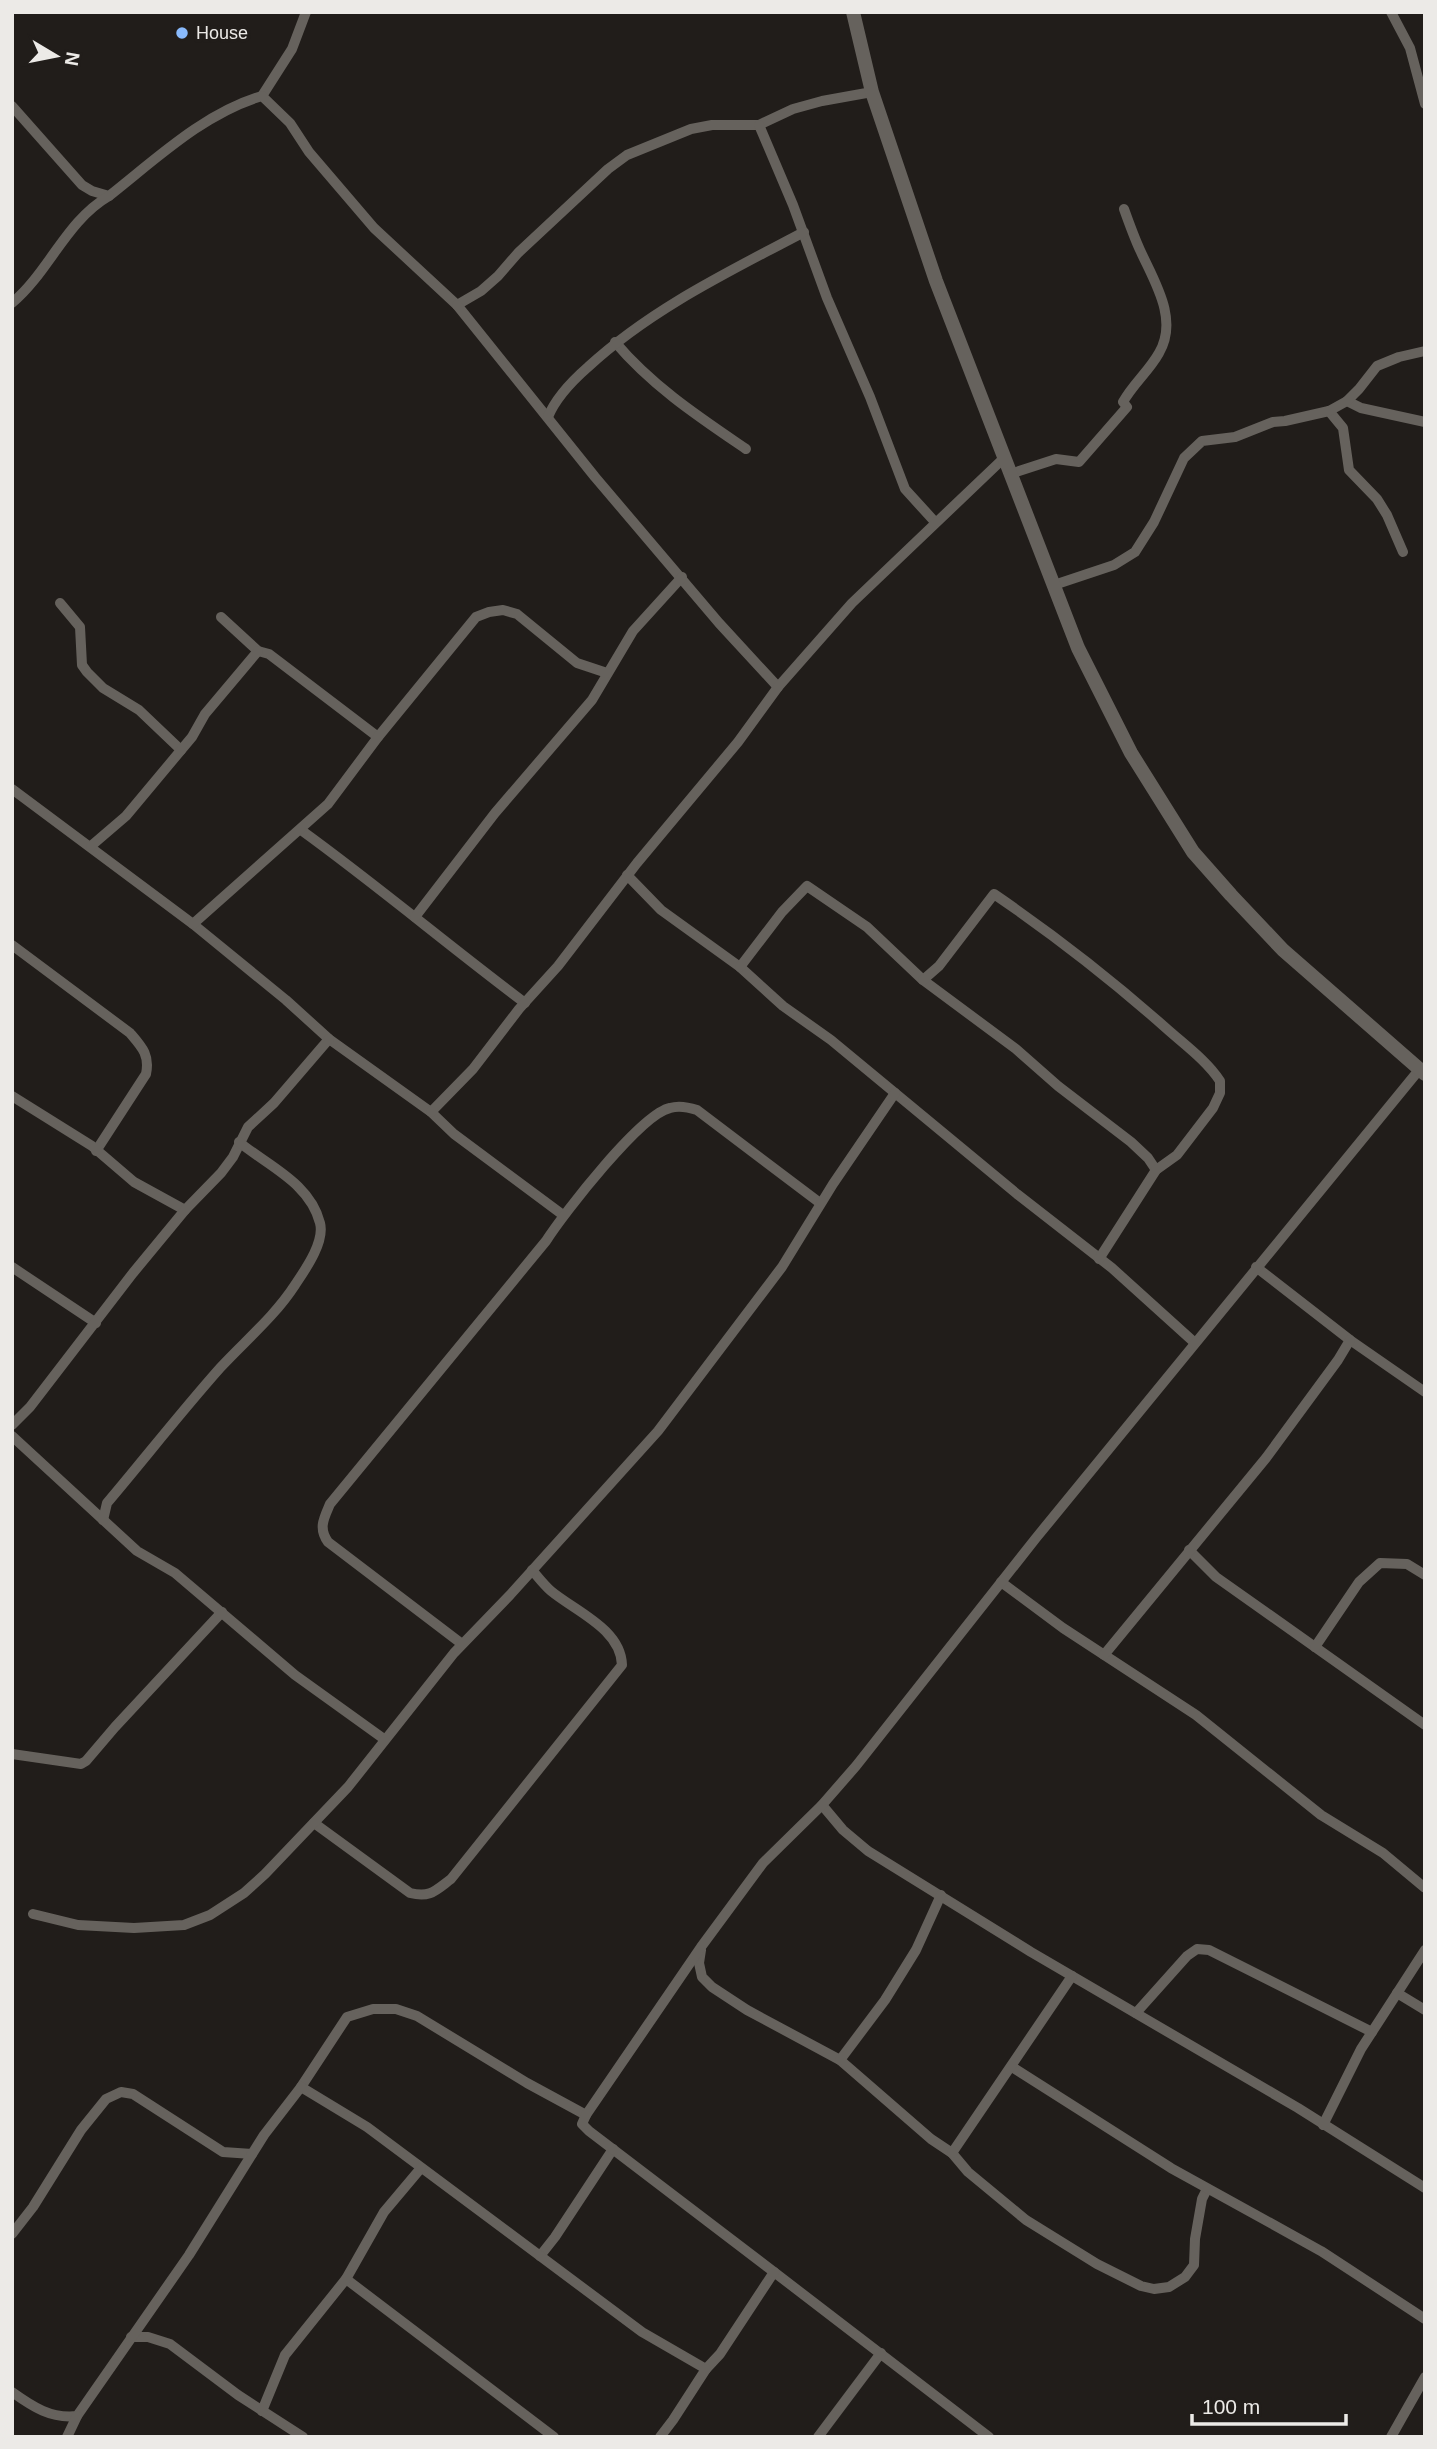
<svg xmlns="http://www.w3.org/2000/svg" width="1437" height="2449" font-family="Helvetica,sans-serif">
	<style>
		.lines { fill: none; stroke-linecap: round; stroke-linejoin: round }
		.street { stroke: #66625d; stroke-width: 10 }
		.secondary { stroke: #66625d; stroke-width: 14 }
		.poi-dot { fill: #89bafc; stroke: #211d1a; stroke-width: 2.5 }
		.labels { text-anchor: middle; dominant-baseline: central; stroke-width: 7; stroke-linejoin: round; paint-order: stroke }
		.poi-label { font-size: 18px; fill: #eceae7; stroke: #211d1a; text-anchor: start }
	</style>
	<rect width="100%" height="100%" fill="#211d1a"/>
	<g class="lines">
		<g class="street">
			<polyline points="1391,12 1410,48 1425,104"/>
			<polyline points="262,96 292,49 306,12"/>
			<path d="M12,106l70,79 10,6 17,5c47,-37 95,-83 153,-100l28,27 19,29 65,76 83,77 24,-14 17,-15 20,-23 90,-84 19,-14 64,-26 21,-4h47l34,-16 29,-8 50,-9"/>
			<polyline points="759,125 793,205 827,298 870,397 905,489 935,522"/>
			<path d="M12,303c37,-31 54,-82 97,-107"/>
			<polyline points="457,305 595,477 719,623 778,687"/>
			<path d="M615,342c37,44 84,75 131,107"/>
			<polyline points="1347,401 1361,408 1425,422"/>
			<polyline points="1329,411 1343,428 1349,470 1377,499 1387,515 1403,552"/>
			<path d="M548,417c8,-20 24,-36 40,-50 63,-58 140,-95 216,-135"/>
			<path d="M1010,474l46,-15 23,3 48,-55 -4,-5c10,-18 26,-31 36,-49 20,-34 -5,-72 -19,-103 -6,-13 -11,-27 -16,-41"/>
			<polyline points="1054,585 1114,565 1135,552 1154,522 1184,458 1202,441 1235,437 1273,422 1285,421 1329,411 1347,401 1359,389 1377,366 1399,357 1425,351"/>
			<polyline points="60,603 80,627 82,665 87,672 103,688 139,710 181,750"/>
			<polyline points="221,617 258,651 269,654 378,737"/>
			<polyline points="12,789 193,924 286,1000 329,1039 431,1112 454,1134 563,1215"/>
			<path d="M301,830c76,55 148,116 224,173"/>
			<polyline points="91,846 126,816 192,737 205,714 258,651"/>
			<polyline points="627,875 661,910 740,967 783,1006 831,1040 1017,1194 1112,1268 1195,1343"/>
			<polyline points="415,917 495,813 592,700 633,631 682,577"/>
			<polyline points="193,924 328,804 378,737 476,617 489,612 503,610 517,614 577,663 607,673"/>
			<path d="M12,945l118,88c12,14 20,22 16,41l-50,77"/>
			<polyline points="740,967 782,912 807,886 867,927 923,980 1016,1049 1058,1086 1131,1142 1148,1158 1156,1170"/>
			<path d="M923,980l16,-14 55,-72c60,41 118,86 173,135 18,16 40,32 53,52v12l-7,15 -36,47 -21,15 -57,89"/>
			<polyline points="12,1096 92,1146 134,1182 185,1210"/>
			<polyline points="431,1112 473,1069 519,1009 558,966 637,863 738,742 778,687 852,603 1004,458"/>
			<polyline points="12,1267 96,1323"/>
			<polyline points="1256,1267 1350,1340 1425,1392"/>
			<polyline points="12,1425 30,1407 133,1273 185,1210 221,1173 233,1157 248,1127 274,1103 329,1039"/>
			<polyline points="12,1436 137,1551 175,1573 295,1675 384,1739"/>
			<path d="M103,1520l4,-17c38,-45 74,-91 113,-135 25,-27 55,-52 75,-83 10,-15 30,-43 25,-62 -10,-40 -52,-57 -81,-81"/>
			<polyline points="1189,1550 1216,1577 1425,1725"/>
			<polyline points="1001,1582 1063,1628 1196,1715 1321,1815 1383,1853 1425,1888"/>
			<path d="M462,1644l-134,-102c-10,-14 -4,-24 2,-38l216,-263c18,-28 95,-127 124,-133 9,-3 18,-1 27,2l123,93"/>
			<polyline points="1315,1647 1359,1582 1380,1563 1407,1564 1425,1575"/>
			<polyline points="1104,1655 1266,1458 1338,1360 1350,1340"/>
			<polyline points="12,1754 81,1764 86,1761 115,1727 222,1612"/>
			<polyline points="822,1805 843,1830 868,1851 1031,1952 1298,2108 1425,2188"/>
			<path d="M314,1823l96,70c20,5 25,-2 41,-14l171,-214c-1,-36 -47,-54 -71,-74 -7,-6 -13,-14 -19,-21"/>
			<polyline points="33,1914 78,1925 134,1928 184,1925 210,1915 244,1893 265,1874 348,1787 454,1653 510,1595 658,1431 782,1267 833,1184 895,1093"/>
			<polyline points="701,1950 699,1963 702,1977 712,1987 747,2010 840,2060 931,2139 952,2153 968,2172 1026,2220 1097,2264 1141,2286 1154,2289 1169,2287 1185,2277 1194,2265 1195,2239 1202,2199 1207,2189"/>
			<polyline points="1397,1993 1425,2010"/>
			<polyline points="1136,2013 1187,1956 1197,1949 1209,1950 1372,2032"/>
			<polyline points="840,2060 885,2000 916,1950 941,1895"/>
			<polyline points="1012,2067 1171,2168 1321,2251 1425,2319"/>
			<polyline points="301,2087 347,2017 373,2009 396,2009 417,2016 527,2083 586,2115"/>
			<polyline points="1323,2125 1361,2049 1425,1950"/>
			<polyline points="952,2153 1072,1976"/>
			<polyline points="12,2234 33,2207 81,2130 106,2099 121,2092 133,2094 223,2152 252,2154"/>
			<polyline points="540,2256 555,2237 613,2149"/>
			<polyline points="774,2272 989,2437"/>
			<polyline points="346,2279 554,2437"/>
			<polyline points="131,2337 148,2337 170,2344 238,2395 303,2437"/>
			<path d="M12,2392c21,15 39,27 65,24l112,-161 75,-120 37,-48 66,40 275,205 64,37 14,-15 54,-82 -185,-141 -7,-7 4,-9 115,-168 62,-84 59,-58 34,-39 180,-228 383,-468"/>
			<polyline points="262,2411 285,2355 346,2279 384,2212 421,2168"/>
			<polyline points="67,2437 77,2416"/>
			<polyline points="660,2437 673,2420 706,2369"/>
			<polyline points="818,2437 881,2353"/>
			<polyline points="1391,2437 1425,2377"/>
		</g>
		<polyline class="secondary" points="853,12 872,92 936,281 1078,648 1131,753 1193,852 1231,895 1283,950 1425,1074"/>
	</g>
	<circle class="poi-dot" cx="182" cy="33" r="7"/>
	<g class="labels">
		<g class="poi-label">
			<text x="196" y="33">House</text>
		</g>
	</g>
	<rect width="1437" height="2449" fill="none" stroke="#eceae7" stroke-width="28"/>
	<g transform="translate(56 56) rotate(100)" stroke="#211d1a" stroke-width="5" paint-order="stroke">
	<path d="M0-5L12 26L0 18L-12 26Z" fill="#eceae7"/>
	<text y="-10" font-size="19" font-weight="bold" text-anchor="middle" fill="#eceae7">N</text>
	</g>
	<path d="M1192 2414v10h154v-10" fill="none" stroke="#eceae7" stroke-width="3.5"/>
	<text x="1202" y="2414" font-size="21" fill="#eceae7" stroke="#211d1a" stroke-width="5" paint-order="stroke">100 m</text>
</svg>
